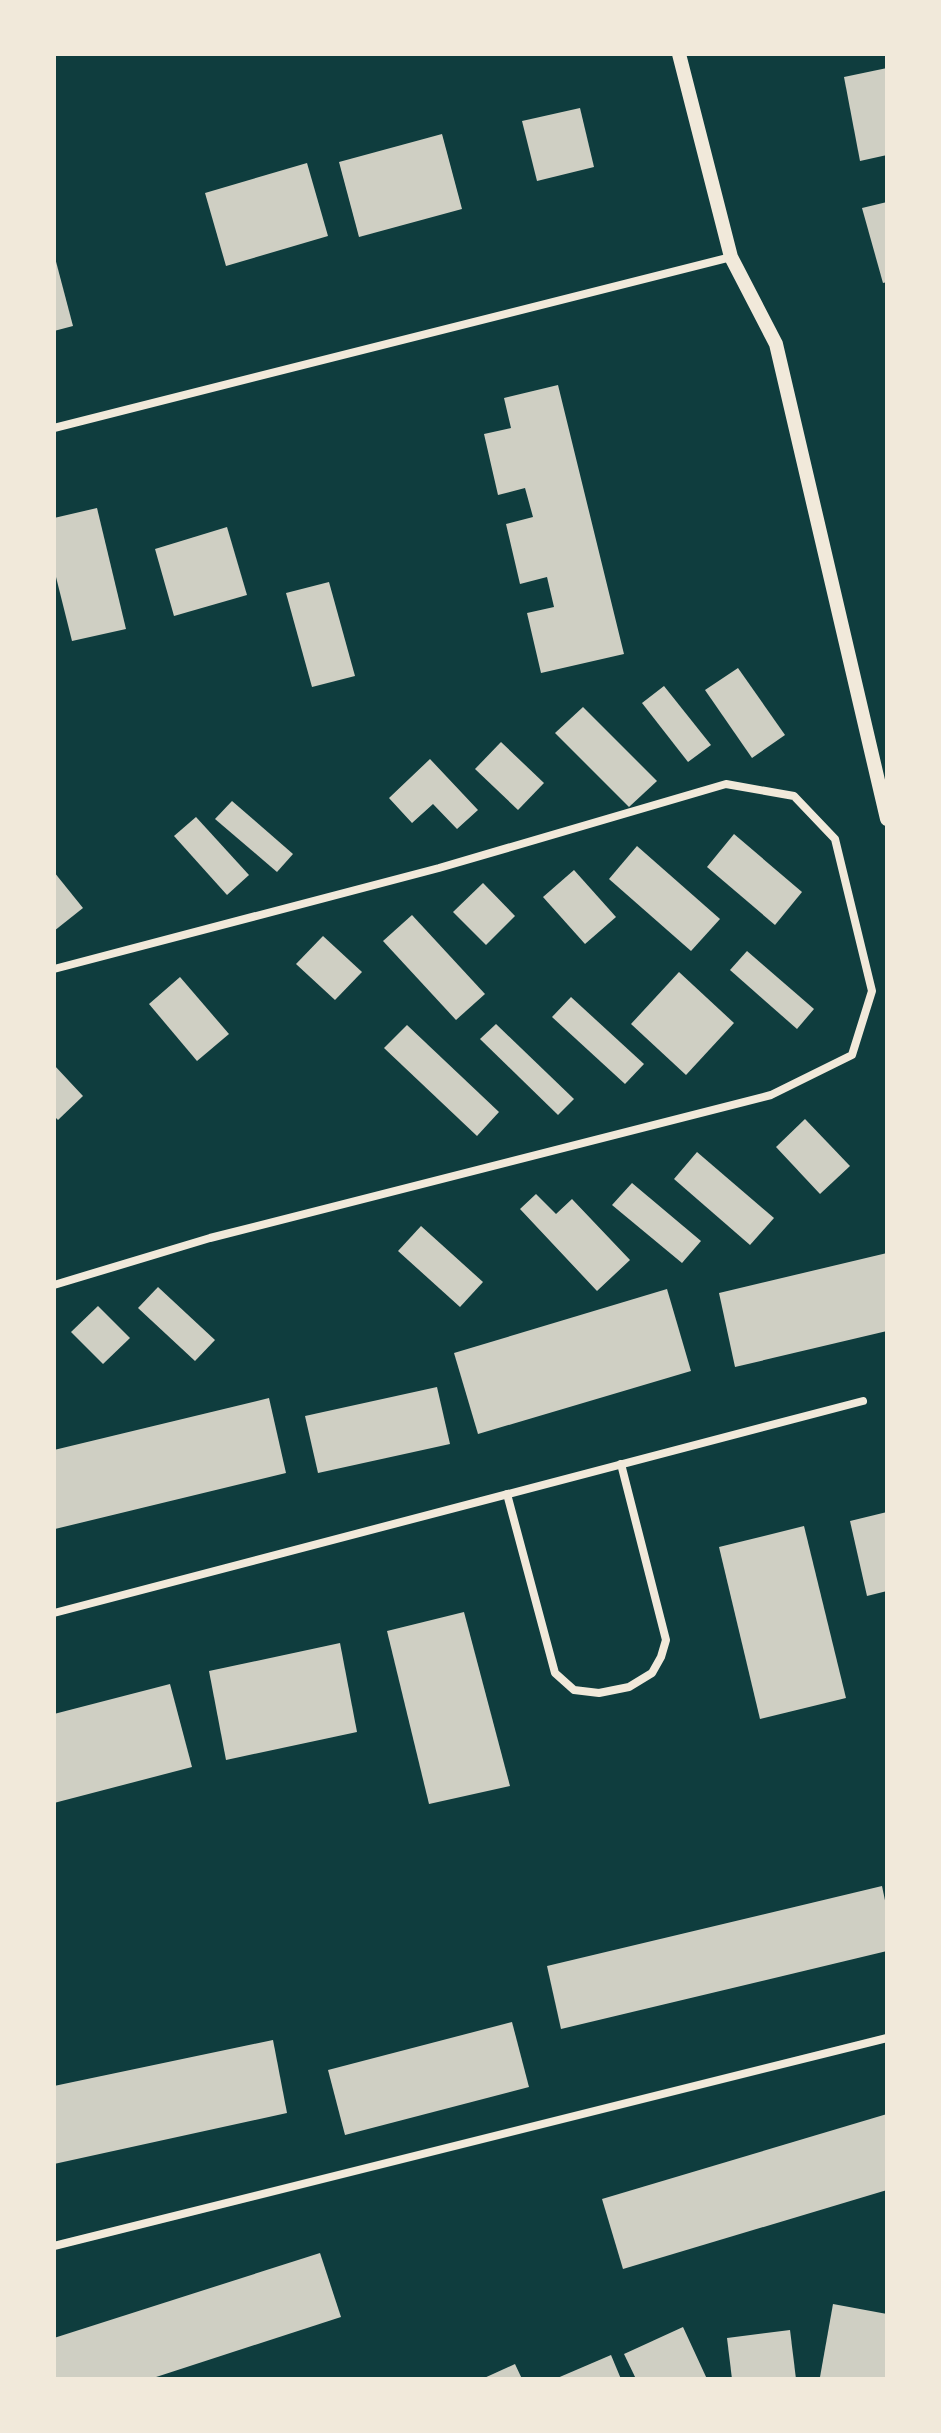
<svg xmlns="http://www.w3.org/2000/svg" width="941" height="2433" font-family="'Libre Baskerville',serif">
	<style>
		.building { fill: #cfcfc3 }
		.lines { fill: none; stroke-linecap: round; stroke-linejoin: round }
		.minor { stroke: #f1e9da; stroke-width: 8 }
		.tertiary { stroke: #f1e9da; stroke-width: 14 }
	</style>
	<rect width="100%" height="100%" fill="#0f3d3e"/>
	<g class="building">
		<polygon points="887,68 887,155 860,161 844,77"/>
		<polygon points="580,108 594,167 537,181 522,121"/>
		<polygon points="442,134 462,209 359,237 339,162"/>
		<polygon points="307,163 328,236 226,266 205,193"/>
		<polygon points="887,202 887,282 883,283 862,208"/>
		<polygon points="54,254 73,326 54,331"/>
		<polygon points="558,385 624,654 541,673 527,613 554,607 547,577 520,584 506,524 533,517 525,488 498,495 484,434 511,428 504,398"/>
		<polygon points="97,508 126,629 72,641 54,569 54,518"/>
		<polygon points="227,527 247,595 174,616 155,549"/>
		<polygon points="329,582 355,676 312,687 286,593"/>
		<polygon points="738,668 785,735 752,758 705,690"/>
		<polygon points="664,686 711,745 688,762 642,703"/>
		<polygon points="583,707 657,781 629,807 555,733"/>
		<polygon points="501,742 544,783 518,810 475,769"/>
		<polygon points="430,759 478,810 457,829 433,804 412,823 389,798"/>
		<polygon points="232,801 293,854 277,872 215,819"/>
		<polygon points="196,817 249,875 227,895 174,836"/>
		<polygon points="734,834 802,892 775,925 707,867"/>
		<polygon points="637,846 720,919 691,951 609,879"/>
		<polygon points="574,870 616,917 585,944 543,897"/>
		<polygon points="54,872 83,908 54,931"/>
		<polygon points="483,883 515,916 486,945 453,912"/>
		<polygon points="412,915 485,994 456,1020 383,941"/>
		<polygon points="323,936 362,972 335,1000 296,964"/>
		<polygon points="747,951 814,1009 797,1029 730,970"/>
		<polygon points="679,972 734,1023 686,1075 631,1024"/>
		<polygon points="180,977 229,1034 197,1061 149,1004"/>
		<polygon points="571,997 644,1064 625,1084 552,1017"/>
		<polygon points="496,1024 574,1099 558,1115 480,1039"/>
		<polygon points="407,1025 499,1112 477,1136 384,1048"/>
		<polygon points="54,1065 83,1096 58,1120 54,1116"/>
		<polygon points="805,1119 850,1166 820,1194 776,1147"/>
		<polygon points="697,1152 774,1218 750,1245 674,1179"/>
		<polygon points="632,1183 701,1241 682,1263 612,1205"/>
		<polygon points="536,1194 556,1214 572,1199 630,1260 597,1291 520,1209"/>
		<polygon points="421,1226 483,1282 460,1307 398,1251"/>
		<polygon points="887,1253 887,1331 735,1367 719,1293"/>
		<polygon points="158,1287 215,1340 195,1361 138,1308"/>
		<polygon points="667,1289 691,1371 478,1434 454,1353"/>
		<polygon points="98,1306 130,1338 103,1364 71,1332"/>
		<polygon points="437,1387 450,1444 318,1473 305,1416"/>
		<polygon points="269,1398 286,1473 55,1529 54,1450"/>
		<polygon points="887,1512 887,1591 867,1596 850,1521"/>
		<polygon points="804,1526 846,1698 760,1719 719,1547"/>
		<polygon points="464,1612 510,1786 429,1804 387,1631"/>
		<polygon points="340,1643 357,1732 226,1760 209,1671"/>
		<polygon points="170,1684 192,1767 54,1803 54,1714"/>
		<polygon points="882,1886 887,1910 887,1951 561,2029 547,1966"/>
		<polygon points="512,2022 529,2087 345,2135 328,2070"/>
		<polygon points="273,2040 287,2113 54,2164 54,2086"/>
		<polygon points="887,2114 887,2190 623,2269 602,2199"/>
		<polygon points="320,2253 341,2317 150,2379 54,2379 54,2338"/>
		<polygon points="833,2304 887,2314 887,2379 820,2377"/>
		<polygon points="683,2327 707,2379 636,2379 624,2354"/>
		<polygon points="790,2330 796,2379 732,2379 727,2338"/>
		<polygon points="611,2355 621,2379 555,2379"/>
		<polygon points="515,2364 522,2379 482,2379"/>
	</g>
	<g class="lines">
		<g class="minor">
			<polyline points="54,428 731,257"/>
			<polyline points="54,969 439,868 726,784 794,796 835,839 872,991 852,1055 771,1095 210,1238 54,1285"/>
			<polyline points="507,1494 555,1673 574,1690 599,1693 629,1687 652,1673 661,1657 666,1640 621,1464"/>
			<polyline points="54,1613 863,1401"/>
			<polyline points="54,2246 887,2038"/>
		</g>
		<polyline class="tertiary" points="679,54 731,257 776,344 887,819"/>
	</g>
	<rect width="941" height="2433" fill="none" stroke="#f1e9da" stroke-width="112"/>
</svg>
